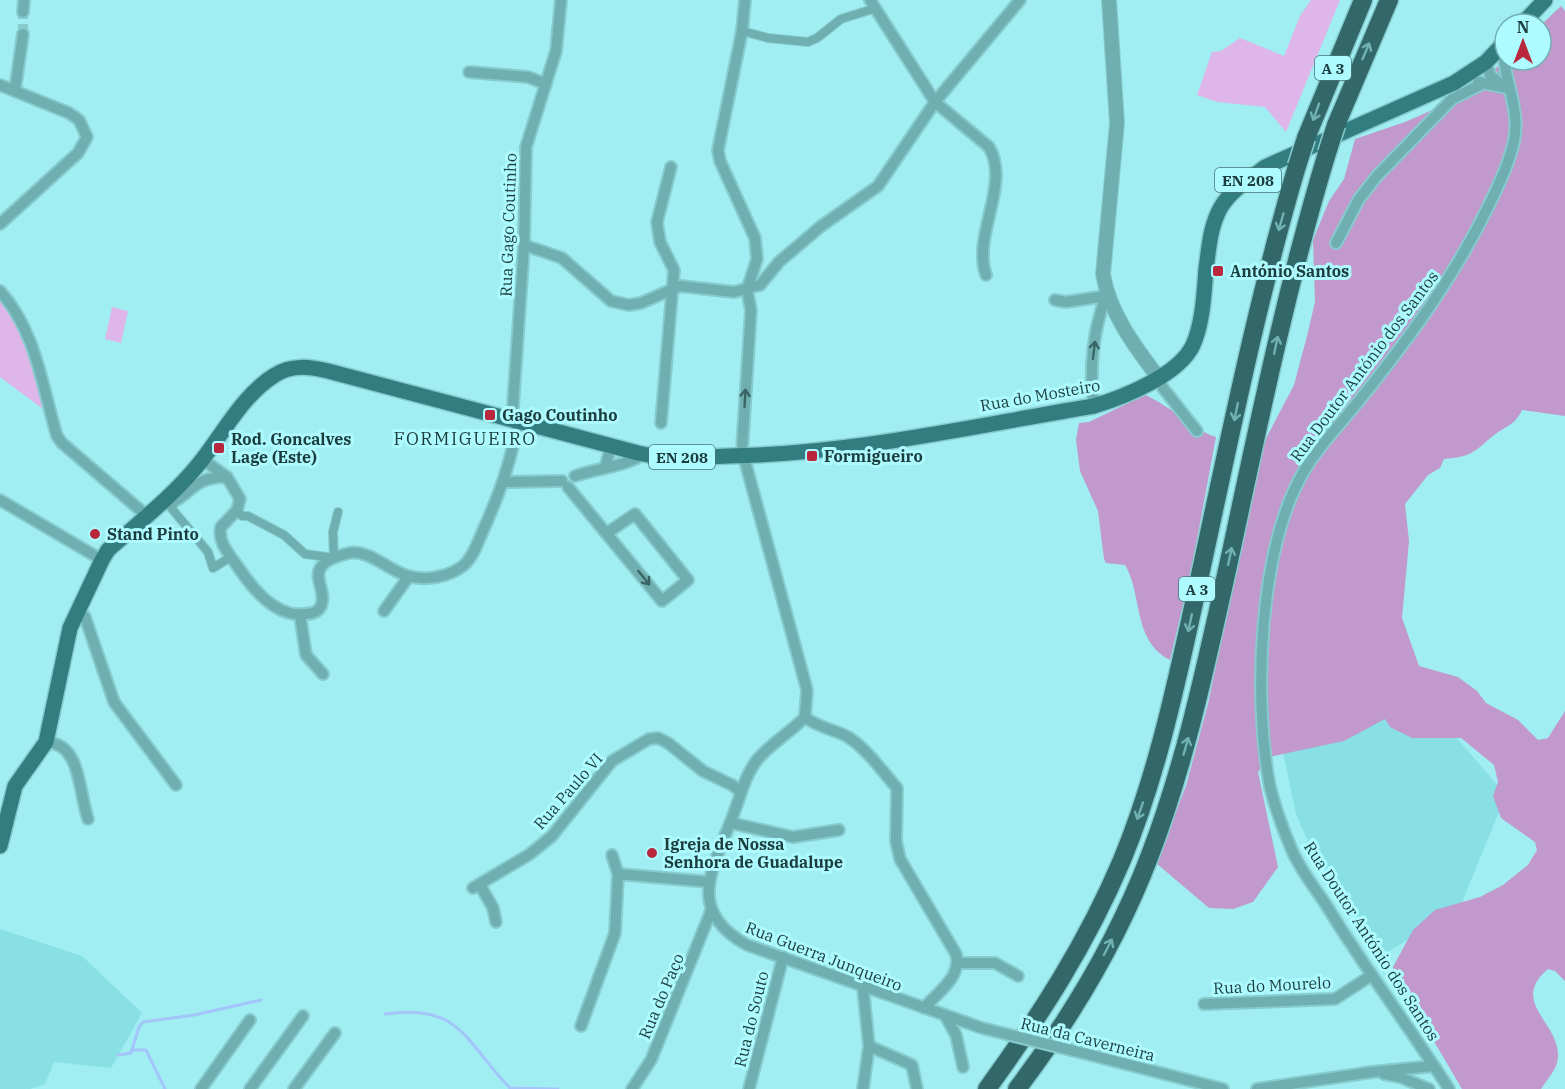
<svg xmlns="http://www.w3.org/2000/svg" width="1565" height="1089" font-family="'IBM Plex Serif',serif">
	<style>
		.built { fill: #88e0e4 }
		.green { fill: #deb6e9 }
		.forest { fill: #c199cc }
		.lines { fill: none; stroke-linecap: round; stroke-linejoin: round }
		.stream { stroke: #a3c5fa; stroke-width: 3 }
		.minor-tunnel { stroke: #86cbcd; stroke-width: 10; stroke-dasharray: 10 5; stroke-linecap: butt }
		.pedestrian-casing { stroke: #86cbcd; stroke-width: 10 }
		.minor-casing { stroke: #86cbcd; stroke-width: 14 }
		.tertiary-casing { stroke: #86cbcd; stroke-width: 16 }
		.primary-casing { stroke: #86cbcd; stroke-width: 18 }
		.motorway-casing { stroke: #86cbcd; stroke-width: 21 }
		.pedestrian { stroke: #70afb1; stroke-width: 8 }
		.minor { stroke: #70afb1; stroke-width: 10 }
		.tertiary { stroke: #70afb1; stroke-width: 14 }
		.primary { stroke: #327d80; stroke-width: 15 }
		.motorway { stroke: #32686a; stroke-width: 18 }
		.minor-bridge-casing { stroke: #86cbcd; stroke-width: 14; stroke-linecap: butt }
		.motorway-bridge-casing { stroke: #86cbcd; stroke-width: 21; stroke-linecap: butt }
		.minor-bridge { stroke: #70afb1; stroke-width: 10 }
		.motorway-bridge { stroke: #32686a; stroke-width: 18 }
		.oneway { stroke: #70b2b4 }
		.oneway2 { stroke: #396566 }
		.poi-dot { fill: #b8273c; stroke: #adfbff; stroke-width: 2 }
		.labels { text-anchor: middle; dominant-baseline: central; stroke-width: 6; stroke-linejoin: round; paint-order: stroke }
		.shield { fill: #adfbff; stroke: #487678; stroke-width: 1.5 }
		.shield-label { font-size: 15px; font-weight: bold; fill: #1c3d3e }
		.street-label { font-size: 16px; fill: #1c3d3e; stroke: #adfbff }
		.poi-label { font-size: 16px; font-weight: bold; fill: #1c3d3e; stroke: #adfbff; text-anchor: start }
		.neighbourhood-label { font-size: 18px; letter-spacing: 1.5px; fill: #1c3d3e; stroke: #adfbff }
	</style>
	<rect width="100%" height="100%" fill="#a0eef1"/>
	<g class="built">
		<polygon points="1385,655 1506,795 1460,907 1383,955 1310,846 1296,814 1281,743"/>
		<polygon points="0,929 82,956 142,1013 111,1068 54,1062 45,1084 30,1089 0,1089"/>
	</g>
	<g class="green">
		<polygon points="1311,0 1340,0 1286,132 1265,107 1217,102 1197,95 1212,52 1221,51 1240,38 1284,56 1300,16"/>
		<path d="M0,296c21,34 40,72 43,113l-43,-32z"/>
		<polygon points="112,307 128,311 121,343 105,339"/>
	</g>
	<g class="forest">
		<path d="M1561,6l4,5v405l-43,-6c-7,15 -16,16 -28,25 -20,17 -23,22 -50,24l-4,9 -12,7 -23,29 4,37 -7,77 17,48 39,11 19,14 9,12 32,17 20,20 10,-2 17,-27v270l-10,-10 -7,-2c-39,33 11,53 10,87 0,13 -11,23 -17,33h-79l-40,-68 -27,-32 -2,-22 20,-37 22,-20 45,-13 23,-12 25,-20 9,-15 -2,-8 -34,-24 -8,-22 5,-14 -4,-17 -33,-27h-49l-22,-11 -5,-8 -41,22 -75,16 -11,15 20,95 -25,35 -20,7 -24,-1 -53,-45 30,-77 22,-82 53,-256 33,-63 13,-49 8,-34 -2,-62 16,-39 15,-22 11,-40 50,-17 66,-29 34,-34 36,1v-35z"/>
		<path d="M1145,395c24,10 51,36 71,42l-24,129 -22,94c-38,-20 -27,-65 -45,-95l-19,-2 -2,-4 -6,-48 -18,-40 -4,-31 3,-17 10,-1z"/>
	</g>
	<g class="lines">
		<g class="stream">
			<path d="M385,1014c76,-11 80,28 125,74l48,1"/>
			<polyline points="133,1050 146,1050 165,1089"/>
			<polyline points="118,1055 131,1053 139,1027 143,1022 194,1015 261,1000"/>
		</g>
		<polyline class="minor-tunnel" points="23,34 23,12"/>
		<defs>
			<g id="pedestrian">
				<polyline points="742,31 768,38 808,42 817,38 841,19 876,8"/>
				<polyline points="173,504 172,509 208,552 213,568 231,557"/>
				<polyline points="237,510 242,516 248,516 284,535 305,554 334,558 333,532 338,512"/>
			</g>
			<g id="minor">
				<path d="M745,0l-3,31 -24,119 2,11 35,77 2,21 -10,31 4,20 -9,140 65,240 -2,27c-14,15 -35,27 -48,43 -14,18 -18,43 -27,63 -20,51 -42,89 17,122l235,83"/>
				<path d="M870,0l65,102 54,45c22,38 -17,88 -3,128"/>
				<polyline points="23,12 24,0"/>
				<polyline points="1486,62 1490,75 1502,85"/>
				<polyline points="469,72 528,77 546,84"/>
				<polyline points="1478,82 1507,88"/>
				<polyline points="0,85 69,113 79,120 87,137 78,153 0,224"/>
				<polyline points="15,90 23,34"/>
				<polyline points="1336,243 1359,199 1377,176 1452,99 1484,83"/>
				<polyline points="524,245 562,258 611,301 629,305 641,303 680,286 734,292 760,285 779,262 820,227 878,186 935,102 1020,0"/>
				<path d="M0,291c36,40 42,95 57,145l5,7 84,72"/>
				<path d="M1055,300l11,2 40,-6c-13,35 -17,73 -12,110"/>
				<polyline points="1158,377 1163,388 1197,431"/>
				<polyline points="512,420 524,245 526,147 556,51 561,0"/>
				<polyline points="661,423 674,270 660,242 657,222 671,167"/>
				<polyline points="202,459 227,477"/>
				<polyline points="605,468 611,446"/>
				<path d="M575,476c20,-7 42,-8 62,-18l1,-5"/>
				<polyline points="505,482 562,481"/>
				<polyline points="568,487 662,601 688,580 635,514 607,533"/>
				<polyline points="0,500 102,560"/>
				<path d="M160,505c30,-3 28,-29 67,-28l13,22 -3,11 -16,17c-4,15 9,28 17,40 15,22 38,51 67,47 7,0 13,-2 16,-8 6,-13 -8,-28 0,-39 5,-8 20,-12 28,-14 20,-4 40,18 59,23 17,5 42,1 56,-11 9,-8 13,-21 18,-32 17,-38 29,-70 36,-112"/>
				<polyline points="78,610 85,617 114,702 176,785"/>
				<polyline points="384,611 409,576"/>
				<polyline points="300,615 306,655 323,674"/>
				<path d="M805,717c13,11 29,12 43,20 19,12 34,34 49,51l-1,53 4,18 56,95c6,23 -18,38 -32,54"/>
				<path d="M46,742c36,2 32,49 42,77"/>
				<polyline points="731,823 793,837 839,830"/>
				<polyline points="612,855 618,874"/>
				<polyline points="480,885 493,908 496,922"/>
				<polyline points="473,888 530,854 552,836 612,761 649,739 658,738 668,743 703,771 732,785 741,792"/>
				<polyline points="958,963 995,963 1018,976"/>
				<polyline points="1204,1004 1335,999 1372,975"/>
				<polyline points="946,1017 956,1035 963,1067"/>
				<polyline points="581,1026 615,933 618,874 709,882"/>
				<polyline points="869,1046 912,1065 917,1089"/>
				<polyline points="1087,1054 1223,1089"/>
				<polyline points="1384,1074 1400,1077 1429,1089"/>
				<polyline points="201,1089 250,1020"/>
				<polyline points="250,1089 303,1016"/>
				<polyline points="294,1089 335,1033"/>
				<polyline points="632,1089 651,1060 711,911"/>
				<polyline points="749,1089 783,957"/>
				<polyline points="863,1089 869,1046 863,988"/>
				<polyline points="1257,1089 1372,1072 1434,1066"/>
				<path d="M1449,1089c-39,-61 -83,-119 -121,-181 -12,-19 -29,-39 -37,-60 -8,-19 -16,-41 -21,-61 -17,-88 -12,-243 37,-321 15,-24 37,-46 55,-69 48,-60 92,-120 126,-190 10,-21 21,-43 26,-66 7,-33 -12,-64 -11,-97"/>
			</g>
			<path id="tertiary" d="M1109,0l8,123 -14,151c6,38 32,73 55,103"/>
			<g id="primary">
				<polyline points="1522,24 1545,0"/>
				<path d="M0,846l15,-60 31,-44 24,-114 32,-68 6,-10c30,-27 64,-53 90,-85 24,-29 44,-70 77,-90 17,-11 35,-8 53,-4l310,82c30,7 60,4 91,3 123,-2 244,-30 365,-50 30,-9 85,-31 99,-61 10,-22 11,-52 13,-76 3,-21 4,-43 15,-62 10,-17 29,-28 44,-40l189,-84 32,-21 19,-20"/>
			</g>
			<g id="motorway">
				<polyline points="1336,125 1389,0"/>
				<polyline points="1306,138 1363,0"/>
				<path d="M987,1089c53,-73 100,-146 135,-229 36,-87 55,-180 75,-271 31,-142 59,-285 100,-423"/>
				<path d="M1017,1089c54,-71 101,-150 133,-234 36,-94 56,-191 78,-289 30,-139 58,-278 99,-413"/>
			</g>
		</defs>
		<use href="#pedestrian" class="pedestrian-casing"/>
		<use href="#minor" class="minor-casing"/>
		<use href="#tertiary" class="tertiary-casing"/>
		<use href="#primary" class="primary-casing"/>
		<use href="#motorway" class="motorway-casing"/>
		<use href="#pedestrian" class="pedestrian"/>
		<use href="#minor" class="minor"/>
		<use href="#tertiary" class="tertiary"/>
		<use href="#primary" class="primary"/>
		<use href="#motorway" class="motorway"/>
		<defs>
			<polyline id="minor-bridge" points="982,1028 1087,1054"/>
			<g id="motorway-bridge">
				<polyline points="1327,153 1336,125"/>
				<polyline points="1297,166 1306,138"/>
			</g>
		</defs>
		<use href="#minor-bridge" class="minor-bridge-casing"/>
		<use href="#motorway-bridge" class="motorway-bridge-casing"/>
		<use href="#minor-bridge" class="minor-bridge"/>
		<use href="#motorway-bridge" class="motorway-bridge"/>
	</g>
	<defs><path id="oneway-shaft" d="M-6 0H5M1.5-3L5.5 0L1.5 3" fill="none" stroke-width="1.6" stroke-linecap="round" stroke-linejoin="round" transform="scale(1.5)"/></defs>
	<g class="oneway">
		<use href="#oneway-shaft" transform="translate(1366 51) rotate(-67)"/>
		<use href="#oneway-shaft" transform="translate(1316 112) rotate(110)"/>
		<use href="#oneway-shaft" transform="translate(1281 222) rotate(106)"/>
		<use href="#oneway-shaft" transform="translate(1276 345) rotate(-78)"/>
		<use href="#oneway-shaft" transform="translate(1236 412) rotate(102)"/>
		<use href="#oneway-shaft" transform="translate(1230 556) rotate(-78)"/>
		<use href="#oneway-shaft" transform="translate(1190 623) rotate(102)"/>
		<use href="#oneway-shaft" transform="translate(1186 746) rotate(-74)"/>
		<use href="#oneway-shaft" transform="translate(1140 811) rotate(109)"/>
		<use href="#oneway-shaft" transform="translate(1108 947) rotate(-63)"/>
	</g>
	<g class="oneway2">
		<use href="#oneway-shaft" transform="translate(1094 350) rotate(-83)"/>
		<use href="#oneway-shaft" transform="translate(745 398) rotate(-87)"/>
		<use href="#oneway-shaft" transform="translate(644 578) rotate(51)"/>
	</g>
	<g class="poi-dot">
		<rect x="1212" y="265" width="12" height="12" rx="3"/>
		<rect x="484" y="409" width="12" height="12" rx="3"/>
		<rect x="213" y="442" width="12" height="12" rx="3"/>
		<rect x="806" y="450" width="12" height="12" rx="3"/>
		<circle cx="95" cy="534" r="6"/>
		<circle cx="652" cy="853" r="6"/>
	</g>
	<g class="labels">
		<g class="shield">
			<rect x="1315" y="56" width="36" height="24" rx="4.5"/>
			<rect x="1215" y="168" width="66" height="24" rx="4.5"/>
			<rect x="649" y="445" width="66" height="24" rx="4.5"/>
			<rect x="1179" y="577" width="36" height="24" rx="4.5"/>
		</g>
		<g class="shield-label">
			<text x="1333" y="68">A 3</text>
			<text x="1248" y="180">EN 208</text>
			<text x="682" y="457">EN 208</text>
			<text x="1197" y="589">A 3</text>
		</g>
		<g class="street-label">
			<text transform="translate(508 225) rotate(-88)">Rua Gago Coutinho</text>
			<text transform="translate(1364 366) rotate(-53)">Rua Doutor António dos Santos</text>
			<text transform="translate(1040 395) rotate(-10)">Rua do Mosteiro</text>
			<text transform="translate(568 791) rotate(-49)">Rua Paulo VI</text>
			<text transform="translate(1372 941) rotate(57)">Rua Doutor António dos Santos</text>
			<text transform="translate(824 956) rotate(21)">Rua Guerra Junqueiro</text>
			<text transform="translate(1272 985) rotate(-3)">Rua do Mourelo</text>
			<text transform="translate(661 996) rotate(-67)">Rua do Paço</text>
			<text transform="translate(751 1019) rotate(-76)">Rua do Souto</text>
			<text transform="translate(1088 1039) rotate(14)">Rua da Caverneira</text>
		</g>
		<g class="poi-label">
			<text x="1230" y="271">António Santos</text>
			<text x="502" y="415">Gago Coutinho</text>
			<text x="231" y="439">Rod. Goncalves<tspan x="231" dy="18">Lage (Este)</tspan></text>
			<text x="824" y="456">Formigueiro</text>
			<text x="107" y="534">Stand Pinto</text>
			<text x="664" y="844">Igreja de Nossa<tspan x="664" dy="18">Senhora de Guadalupe</tspan></text>
		</g>
		<g class="neighbourhood-label">
			<text x="465" y="438">FORMIGUEIRO</text>
		</g>
	</g>
	<g transform="translate(1523 42)"><circle r="28" fill="#adfbff" stroke="#73afb2" stroke-width="1.5"/>
	<path d="M0-4.5L10 22L0 15L-10 22Z" fill="#b8273c"/>
	<text y="-9" font-size="16" font-weight="bold" text-anchor="middle" fill="#1c3d3e">N</text>
	</g>
</svg>
